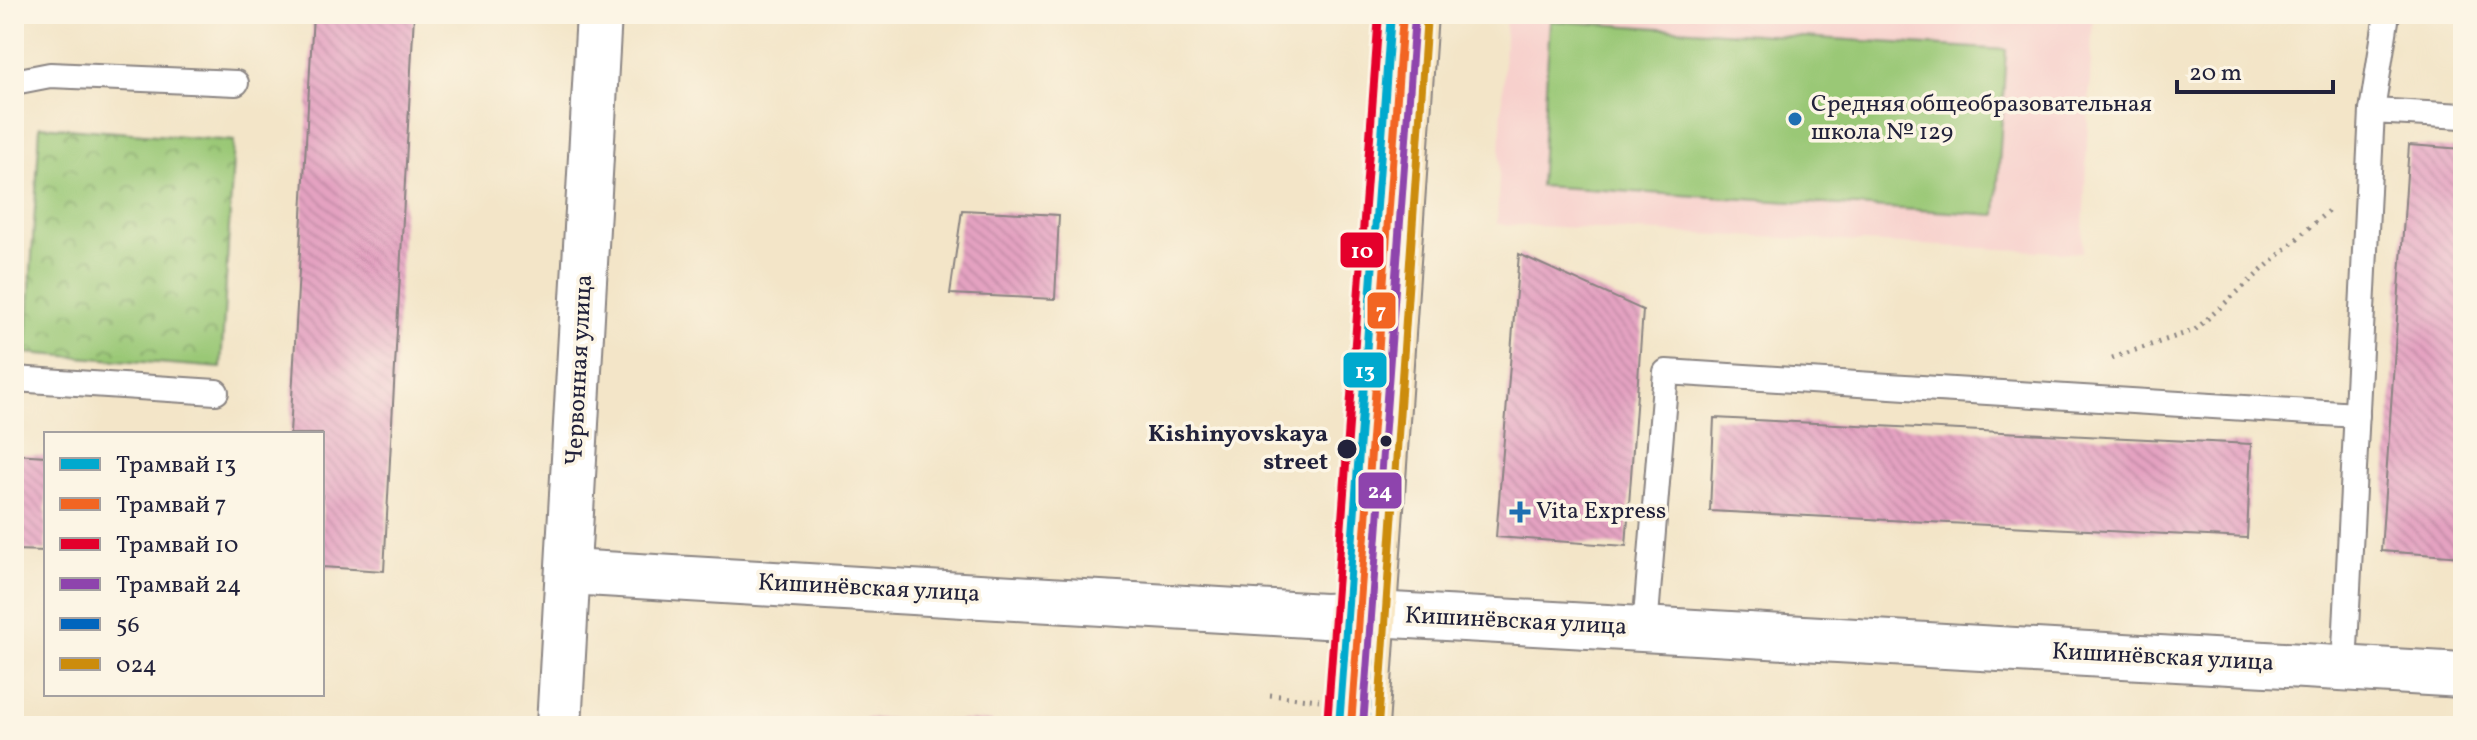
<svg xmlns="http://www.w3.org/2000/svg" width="2477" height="740" font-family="Vollkorn,serif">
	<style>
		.built { fill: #f7d0cc }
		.park { fill: url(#park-crowns); stroke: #5e7558; stroke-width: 2 }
		.pitch { fill: #9ac876; stroke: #5e7558; stroke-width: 2 }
		.building { fill: url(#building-back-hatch) }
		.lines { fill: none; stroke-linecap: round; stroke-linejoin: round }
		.lane-casing { stroke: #8a8482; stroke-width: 28 }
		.street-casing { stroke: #8a8482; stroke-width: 48 }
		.secondary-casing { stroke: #8a8482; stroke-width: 48 }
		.path { stroke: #8a8482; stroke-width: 5; stroke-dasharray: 2 6; stroke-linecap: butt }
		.lane { stroke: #fff; stroke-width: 24 }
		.street { stroke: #fff; stroke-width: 44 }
		.secondary { stroke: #f9e7c3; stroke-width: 44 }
		.bus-1-casing { stroke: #fcf5e5; stroke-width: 14 }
		.bus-2-casing { stroke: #fcf5e5; stroke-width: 14 }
		.bus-1 { stroke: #0065bd; stroke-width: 8 }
		.bus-2 { stroke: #cc8c0c; stroke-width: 8 }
		.tram-1-casing { stroke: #fcf5e5; stroke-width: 14 }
		.tram-2-casing { stroke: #fcf5e5; stroke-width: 14 }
		.tram-3-casing { stroke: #fcf5e5; stroke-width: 14 }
		.tram-4-casing { stroke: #fcf5e5; stroke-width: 14 }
		.tram-1 { stroke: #00a9ce; stroke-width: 8 }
		.tram-2 { stroke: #f26522; stroke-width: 8 }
		.tram-3 { stroke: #e4002b; stroke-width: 8 }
		.tram-4 { stroke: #8e44ad; stroke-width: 8 }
		.poi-dot { fill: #1f6fb2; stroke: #fcf5e5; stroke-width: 3 }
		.bus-dot { fill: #22223b; stroke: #fcf5e5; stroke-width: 3 }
		.labels { text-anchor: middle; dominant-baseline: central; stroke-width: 7; stroke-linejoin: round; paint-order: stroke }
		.poi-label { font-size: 24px; fill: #22223b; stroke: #fcf5e5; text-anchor: start }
		.street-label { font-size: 24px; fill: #22223b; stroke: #fcf5e5 }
		.stop-label { font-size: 24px; font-weight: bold; fill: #22223b; stroke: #fcf5e5; text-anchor: end }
		.line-badge { stroke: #fcf5e5; stroke-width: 3 }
		.badge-label { font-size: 22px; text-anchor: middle; font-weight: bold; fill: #fff }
	</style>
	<defs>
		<pattern id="park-crowns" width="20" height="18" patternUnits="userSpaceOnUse" patternTransform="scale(2)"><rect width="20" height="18" fill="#9ac876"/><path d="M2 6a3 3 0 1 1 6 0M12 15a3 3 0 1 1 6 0" fill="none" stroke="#7da262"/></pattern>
		<pattern id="building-back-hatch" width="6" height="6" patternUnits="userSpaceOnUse" patternTransform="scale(2)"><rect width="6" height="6" fill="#e4a2c1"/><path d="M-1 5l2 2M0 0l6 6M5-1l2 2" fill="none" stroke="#c38ba7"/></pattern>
	</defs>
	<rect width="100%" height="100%" fill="#fcf5e5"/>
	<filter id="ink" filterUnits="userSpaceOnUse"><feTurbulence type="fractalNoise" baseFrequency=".0125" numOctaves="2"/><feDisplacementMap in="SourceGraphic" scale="16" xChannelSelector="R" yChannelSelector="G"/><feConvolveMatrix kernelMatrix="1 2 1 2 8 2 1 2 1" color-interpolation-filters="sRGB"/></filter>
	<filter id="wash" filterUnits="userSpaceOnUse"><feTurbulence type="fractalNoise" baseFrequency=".006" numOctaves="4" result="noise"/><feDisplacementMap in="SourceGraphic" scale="32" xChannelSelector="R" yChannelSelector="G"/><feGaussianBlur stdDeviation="1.8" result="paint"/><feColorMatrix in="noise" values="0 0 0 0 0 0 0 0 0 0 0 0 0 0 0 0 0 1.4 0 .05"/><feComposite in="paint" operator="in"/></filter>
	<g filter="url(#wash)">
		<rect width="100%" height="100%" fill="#f3e5c8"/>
		<polygon class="built" points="1506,14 2093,14 2082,253 1497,224"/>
		<polygon class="park" points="40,126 234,141 221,368 26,353"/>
		<polygon class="pitch" points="1550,21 2006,50 1996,215 1540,186"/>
		<g id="blocks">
			<g class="building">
				<polygon points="313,14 414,14 384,571 322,567 322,434 290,434"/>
				<polygon points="2409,145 2463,149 2463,557 2381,551"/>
				<polygon points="962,210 1059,215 1055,299 950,294"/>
				<polygon points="1519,254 1643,310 1626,546 1496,537"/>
				<polygon points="1714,418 2251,444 2247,538 1710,511"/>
				<polygon points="14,454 46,456 46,551 14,550"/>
				<polygon points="865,718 992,721 992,726 865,726"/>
			</g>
		</g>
	</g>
	<g filter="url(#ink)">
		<use href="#blocks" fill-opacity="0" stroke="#8a8482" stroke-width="2"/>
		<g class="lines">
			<defs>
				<g id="lane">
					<polyline points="14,82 50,75 236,83"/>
					<polyline points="2372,111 2387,14"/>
					<polyline points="14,379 216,392"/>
					<polyline points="1645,629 1666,372 2357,415"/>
					<polyline points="2344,668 2372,111 2463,116"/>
				</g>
				<g id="street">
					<polyline points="569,572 1324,616 1374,614 2463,675"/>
					<polyline points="559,726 599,14"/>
				</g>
				<polyline id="secondary" points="1366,726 1415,14"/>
			</defs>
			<use href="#lane" class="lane-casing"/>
			<use href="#street" class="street-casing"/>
			<use href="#secondary" class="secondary-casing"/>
			<g class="path">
				<polyline points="2112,358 2195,330 2328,211"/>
				<polyline points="1270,695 1319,700"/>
			</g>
			<use href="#lane" class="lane"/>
			<use href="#street" class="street"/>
			<use href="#secondary" class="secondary"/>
			<defs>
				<polyline id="bus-1" points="1366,726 1415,14"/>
				<polyline id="bus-2" points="1378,726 1427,15"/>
			</defs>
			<use href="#bus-1" class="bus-1-casing"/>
			<use href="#bus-2" class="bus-2-casing"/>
			<use href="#bus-1" class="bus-1"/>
			<use href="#bus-2" class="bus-2"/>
			<defs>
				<polyline id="tram-1" points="1339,726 1391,14"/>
				<polyline id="tram-2" points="1351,726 1403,15"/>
				<polyline id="tram-3" points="1327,725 1379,14"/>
				<polyline id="tram-4" points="1363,726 1415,16"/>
			</defs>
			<use href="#tram-1" class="tram-1-casing"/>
			<use href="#tram-2" class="tram-2-casing"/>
			<use href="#tram-3" class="tram-3-casing"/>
			<use href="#tram-4" class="tram-4-casing"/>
			<use href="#tram-1" class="tram-1"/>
			<use href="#tram-2" class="tram-2"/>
			<use href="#tram-3" class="tram-3"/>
			<use href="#tram-4" class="tram-4"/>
		</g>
	</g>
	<g class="poi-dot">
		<circle cx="1795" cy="119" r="8"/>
		<path d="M1516 500h8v8h8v8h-8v8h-8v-8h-8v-8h8z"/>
	</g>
	<g class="bus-dot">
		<circle cx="1386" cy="441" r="7"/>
		<circle cx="1347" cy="449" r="11"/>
	</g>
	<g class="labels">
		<g class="poi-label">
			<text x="1811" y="105">Средняя общеобразовательная<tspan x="1811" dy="28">школа № 129</tspan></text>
			<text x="1536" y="512">Vita Express</text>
		</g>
		<g class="street-label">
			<text transform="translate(580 370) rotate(-87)">Червонная улица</text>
			<text transform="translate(869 589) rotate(3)">Кишинёвская улица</text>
			<text transform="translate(1516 622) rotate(3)">Кишинёвская улица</text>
			<text transform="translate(2163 658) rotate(3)">Кишинёвская улица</text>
		</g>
		<g class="stop-label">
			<text x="1328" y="435">Kishinyovskaya<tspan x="1328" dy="28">street</tspan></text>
		</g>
	</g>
	<g class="line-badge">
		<rect x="1339" y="231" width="46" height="38" rx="8" fill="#e4002b"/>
		<rect x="1366" y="291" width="31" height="39" rx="8" fill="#f26522"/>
		<rect x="1342" y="351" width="46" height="38" rx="8" fill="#00a9ce"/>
		<rect x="1357" y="471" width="46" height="39" rx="8" fill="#8e44ad"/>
	</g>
	<g class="badge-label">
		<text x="1362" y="258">10</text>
		<text x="1381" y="318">7</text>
		<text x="1365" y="378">13</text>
		<text x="1380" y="498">24</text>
	</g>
	<rect width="2477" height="740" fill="none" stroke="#fcf5e5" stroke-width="48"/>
	<rect x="44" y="432" width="280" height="264" fill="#fcf5e5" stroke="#a5a1a1" stroke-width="2"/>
	<rect x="60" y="458" width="40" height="12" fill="#00a9ce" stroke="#a5a1a1" stroke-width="2"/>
	<text x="116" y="472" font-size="24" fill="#22223b">Трамвай 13</text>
	<rect x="60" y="498" width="40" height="12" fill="#f26522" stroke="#a5a1a1" stroke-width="2"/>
	<text x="116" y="512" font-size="24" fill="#22223b">Трамвай 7</text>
	<rect x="60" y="538" width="40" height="12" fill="#e4002b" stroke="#a5a1a1" stroke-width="2"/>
	<text x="116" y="552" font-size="24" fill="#22223b">Трамвай 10</text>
	<rect x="60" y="578" width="40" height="12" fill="#8e44ad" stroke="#a5a1a1" stroke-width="2"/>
	<text x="116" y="592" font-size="24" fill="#22223b">Трамвай 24</text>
	<rect x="60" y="618" width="40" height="12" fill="#0065bd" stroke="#a5a1a1" stroke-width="2"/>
	<text x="116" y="632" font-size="24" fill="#22223b">56</text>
	<rect x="60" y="658" width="40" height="12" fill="#cc8c0c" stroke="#a5a1a1" stroke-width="2"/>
	<text x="116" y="672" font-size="24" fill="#22223b">024</text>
	<path d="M2177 80v12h156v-12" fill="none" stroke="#22223b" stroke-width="4"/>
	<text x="2189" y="80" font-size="24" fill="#22223b" stroke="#fcf5e5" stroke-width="6" paint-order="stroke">20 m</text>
</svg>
